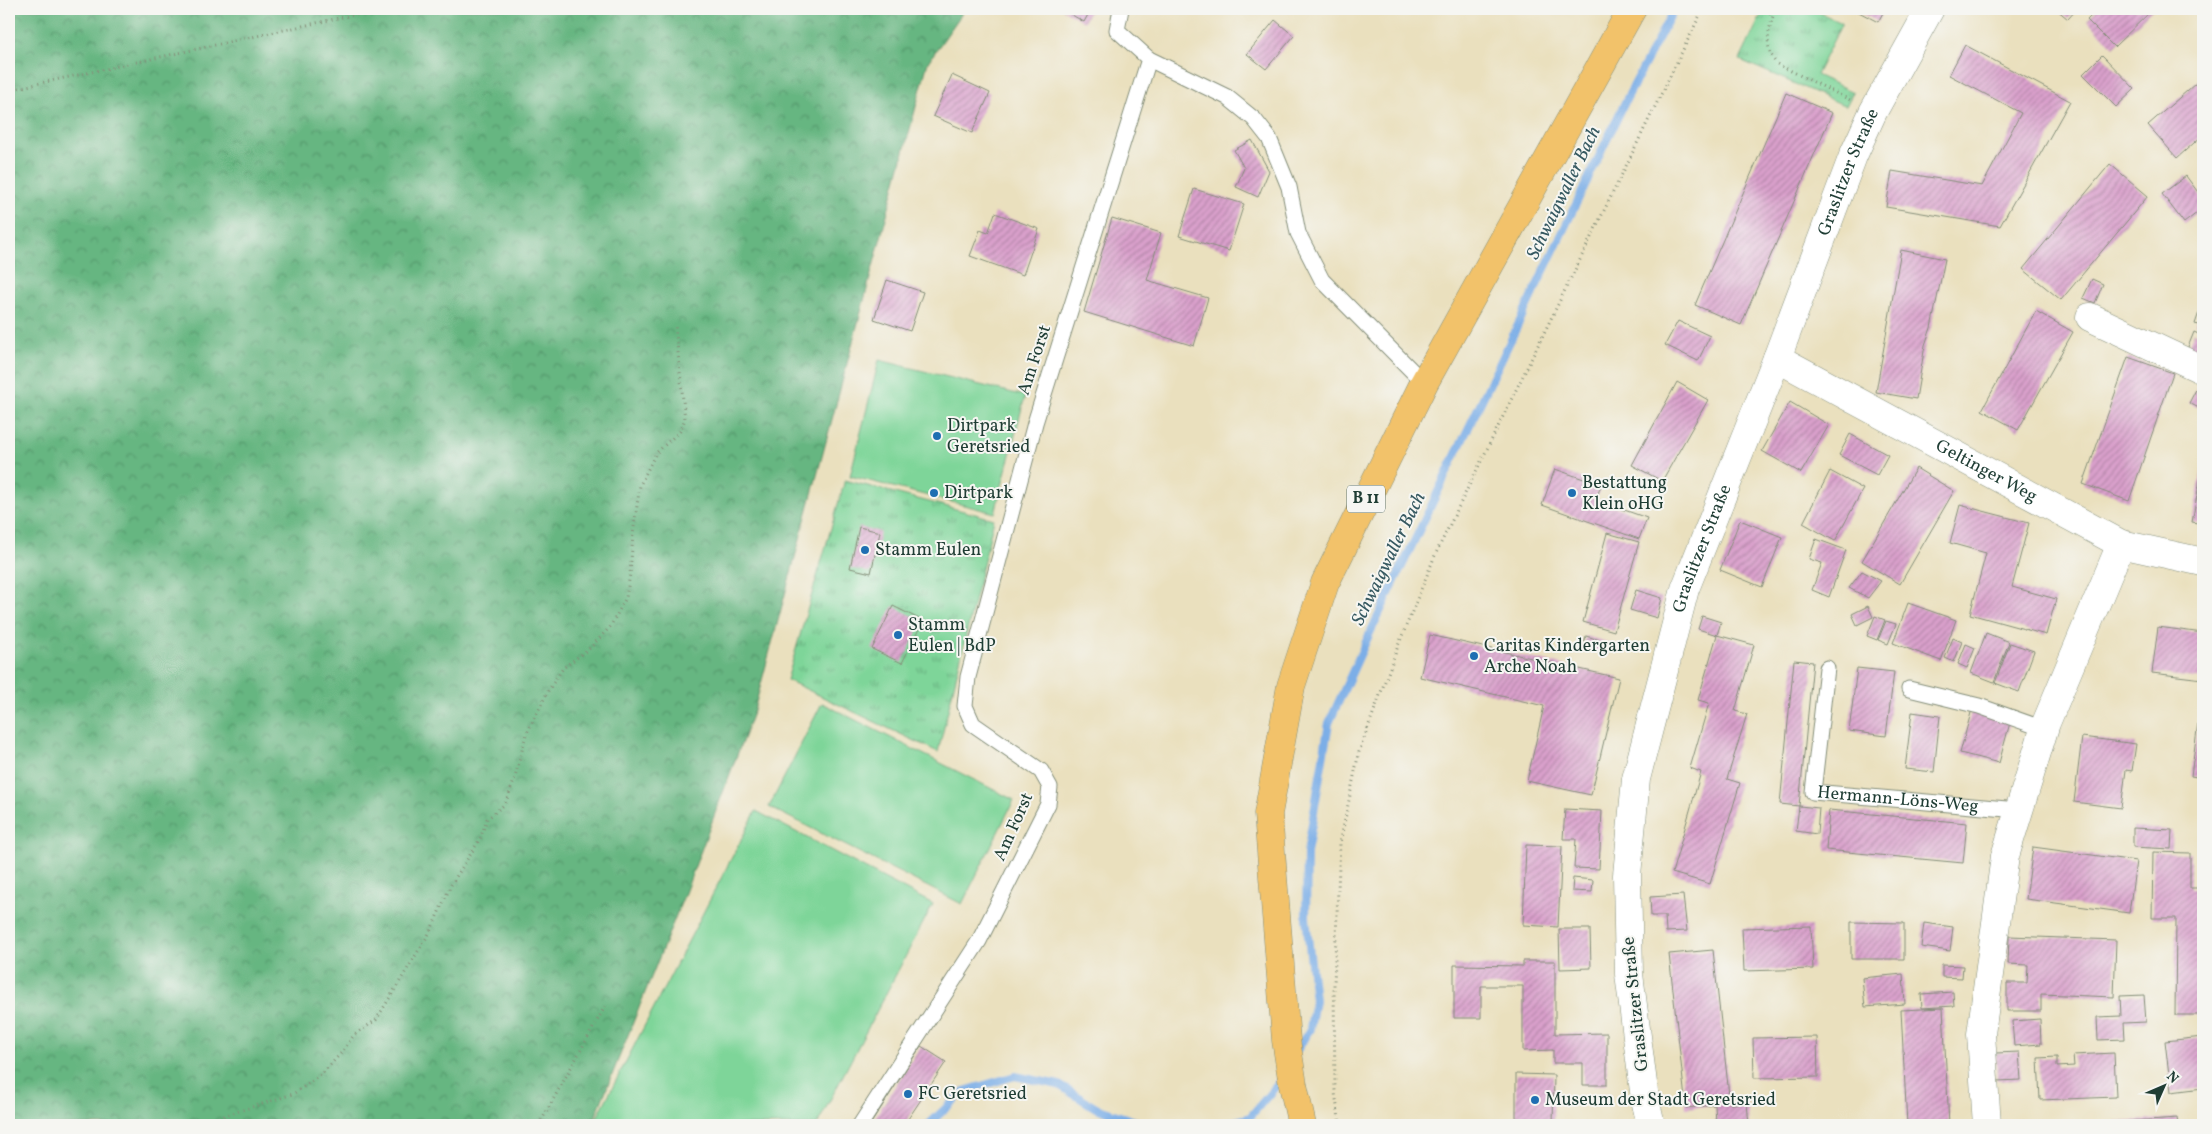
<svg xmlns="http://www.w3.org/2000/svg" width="2212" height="1134" font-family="Vollkorn,serif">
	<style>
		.grass { fill: #7ed599; stroke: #4e8966 }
		.forest { fill: url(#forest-crowns); stroke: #427a5a }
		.park { fill: url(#park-tufts); stroke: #4e8966 }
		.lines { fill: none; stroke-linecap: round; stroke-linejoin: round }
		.stream { stroke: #7baee7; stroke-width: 8 }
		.building { fill: url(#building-hatch) }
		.service-casing { stroke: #848e79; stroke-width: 17 }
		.minor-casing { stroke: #848e79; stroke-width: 29 }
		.primary-casing { stroke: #848e79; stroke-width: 29 }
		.path { stroke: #848e79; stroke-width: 3; stroke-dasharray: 1 4; stroke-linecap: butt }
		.service { stroke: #fff; stroke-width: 15 }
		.minor { stroke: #fff; stroke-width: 28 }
		.primary { stroke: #f2c26a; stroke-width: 28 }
		.poi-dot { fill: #1f6fb2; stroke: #f6f6f2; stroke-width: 2 }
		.labels { text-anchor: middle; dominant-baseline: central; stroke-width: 4; stroke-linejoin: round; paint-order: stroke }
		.shield { fill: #f6f6f2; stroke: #60746d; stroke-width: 1 }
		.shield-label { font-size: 16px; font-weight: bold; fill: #1f3d34 }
		.street-label { font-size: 18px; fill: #1f3d34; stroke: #f6f6f2 }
		.poi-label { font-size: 18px; fill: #1f3d34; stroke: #f6f6f2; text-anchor: start }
		.water-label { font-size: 19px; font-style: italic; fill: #365961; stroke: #f6f6f2 }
	</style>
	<defs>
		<pattern id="forest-crowns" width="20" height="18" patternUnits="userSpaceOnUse" patternTransform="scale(1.25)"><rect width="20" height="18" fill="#66b681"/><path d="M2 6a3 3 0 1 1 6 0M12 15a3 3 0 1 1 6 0" fill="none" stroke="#53956a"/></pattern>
		<pattern id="park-tufts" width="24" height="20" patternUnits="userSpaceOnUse" patternTransform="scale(1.25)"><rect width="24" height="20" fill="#7ed599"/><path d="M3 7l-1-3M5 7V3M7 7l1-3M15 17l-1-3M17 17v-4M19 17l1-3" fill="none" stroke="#67ae7e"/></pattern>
		<pattern id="building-hatch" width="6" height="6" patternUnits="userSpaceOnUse" patternTransform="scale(1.25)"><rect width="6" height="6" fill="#daa0cc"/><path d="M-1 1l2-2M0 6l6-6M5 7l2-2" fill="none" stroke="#b084a6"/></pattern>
	</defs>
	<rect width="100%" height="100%" fill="#f6f6f2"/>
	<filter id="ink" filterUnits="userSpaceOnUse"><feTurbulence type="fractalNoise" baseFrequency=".02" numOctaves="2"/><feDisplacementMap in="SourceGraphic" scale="10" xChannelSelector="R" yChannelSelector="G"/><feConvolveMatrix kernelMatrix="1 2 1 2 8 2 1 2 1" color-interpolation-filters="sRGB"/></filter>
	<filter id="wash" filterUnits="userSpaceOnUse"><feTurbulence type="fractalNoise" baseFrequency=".0096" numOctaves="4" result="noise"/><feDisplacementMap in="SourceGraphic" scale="20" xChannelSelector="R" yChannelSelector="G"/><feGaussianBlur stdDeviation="1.12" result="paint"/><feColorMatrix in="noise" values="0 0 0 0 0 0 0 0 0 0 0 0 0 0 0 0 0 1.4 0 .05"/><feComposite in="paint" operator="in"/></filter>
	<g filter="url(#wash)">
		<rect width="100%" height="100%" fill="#eae0be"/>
		<g class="grass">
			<polygon points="879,360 1025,396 995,513 850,476"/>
			<polygon points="822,703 1014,800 962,904 769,807"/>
			<polygon points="756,811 933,904 817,1125 598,1125 594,1123"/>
		</g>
		<polygon class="forest" points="9,9 965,9 928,62 754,710 685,893 592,1125 9,1125"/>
		<g class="park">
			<polygon points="1764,9 1812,9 1842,23 1816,75 1853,92 1846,106 1740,60"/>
			<polygon points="845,480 994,519 938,752 787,680"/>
		</g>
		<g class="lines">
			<g class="stream">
				<polyline points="1296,1052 1310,1029 1315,1000 1306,918 1307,853 1329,723 1369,635 1626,100 1674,9"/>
				<polyline points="928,1125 964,1091 1015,1076 1059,1085 1096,1108 1147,1125"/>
				<polyline points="1222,1125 1250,1117 1277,1085 1283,1075"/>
			</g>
		</g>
		<g id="blocks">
			<g class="building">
				<polygon points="1062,9 1091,9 1084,22"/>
				<polygon points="1853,9 1885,9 1878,22"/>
				<polygon points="2056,9 2077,9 2068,19"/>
				<polygon points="2098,9 2153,9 2114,47 2087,20"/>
				<polygon points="1275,20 1294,36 1266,69 1247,54"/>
				<polygon points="1965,45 2070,101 2000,226 1886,207 1892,171 1982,186 2021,113 1949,75"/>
				<polygon points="2102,55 2135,89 2116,107 2083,74"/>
				<polygon points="952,75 990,93 972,133 933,116"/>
				<polygon points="2203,77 2203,135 2177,158 2148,125"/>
				<polygon points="1786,93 1832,113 1741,325 1695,305"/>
				<polygon points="1252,140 1269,171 1258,197 1236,187 1244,168 1234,150"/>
				<polygon points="2110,164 2148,196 2061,300 2023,269"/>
				<polygon points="2186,176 2203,199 2203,208 2184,223 2162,194"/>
				<polygon points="1194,189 1244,204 1229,251 1179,236"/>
				<polygon points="995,213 1039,229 1023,275 970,256 980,230 988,233"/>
				<polygon points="1112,218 1161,233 1147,280 1208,298 1194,346 1084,312"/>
				<polygon points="1901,250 1945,259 1931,328 1925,345 1916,399 1876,392"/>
				<polygon points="2092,279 2103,284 2095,303 2083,298"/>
				<polygon points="887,280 923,292 910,331 874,319"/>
				<polygon points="2203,301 2203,327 2195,324"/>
				<polygon points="2036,311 2073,332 2018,430 1982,410"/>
				<polygon points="1678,321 1710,336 1698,361 1665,345"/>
				<polygon points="2194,332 2203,336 2203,366 2184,357"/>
				<polygon points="2128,357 2173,373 2129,501 2083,484"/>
				<polygon points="2202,378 2203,379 2203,410 2189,403"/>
				<polygon points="1677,382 1708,400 1662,481 1632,465"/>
				<polygon points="1790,402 1829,425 1801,473 1762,451"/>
				<polygon points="1850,434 1888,455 1877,475 1839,455"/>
				<polygon points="2203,464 2203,524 2192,522"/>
				<polygon points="1916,468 1954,491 1900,584 1862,561"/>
				<polygon points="1555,469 1601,485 1596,500 1647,518 1639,539 1542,505"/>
				<polygon points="1830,471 1863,489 1835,541 1803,523"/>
				<polygon points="1960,505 2029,523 2012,587 2056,599 2046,635 1970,614 1986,553 1950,543"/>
				<polygon points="1740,520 1782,537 1762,587 1720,570"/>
				<polygon points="859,527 880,532 871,573 850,568"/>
				<polygon points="1607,533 1639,542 1614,631 1583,622"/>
				<polygon points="1816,539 1846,550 1829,597 1812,590 1822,563 1809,559"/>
				<polygon points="1862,571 1881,581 1868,598 1849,588"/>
				<polygon points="1636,590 1662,598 1657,618 1630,610"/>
				<polygon points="1908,603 1956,620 1941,661 1893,643"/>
				<polygon points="893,606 923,621 902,663 872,649"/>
				<polygon points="1868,606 1873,617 1857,625 1852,614"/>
				<polygon points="1702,616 1721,622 1717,635 1698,629"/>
				<polygon points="1875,616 1885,620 1877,640 1867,636"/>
				<polygon points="1886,621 1896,624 1888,644 1878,640"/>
				<polygon points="2158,627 2203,633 2203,679 2152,673"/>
				<polygon points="1986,633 2009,642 1994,682 1971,673"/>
				<polygon points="1430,635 1619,678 1591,795 1527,781 1544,706 1420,677"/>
				<polygon points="1717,635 1754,645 1735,711 1747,714 1727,779 1740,783 1710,884 1672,873 1701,772 1690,768 1709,703 1698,700"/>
				<polygon points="1586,636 1610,643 1607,654 1583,648"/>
				<polygon points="1953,638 1962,642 1954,662 1945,658"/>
				<polygon points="2010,643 2034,651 2019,692 1995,683"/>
				<polygon points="1966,644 1975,648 1967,668 1958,664"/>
				<polygon points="1794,660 1813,662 1799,806 1780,804"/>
				<polygon points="1857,668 1894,672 1886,736 1849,731"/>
				<polygon points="2202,691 2203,691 2203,778 2191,776"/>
				<polygon points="1972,709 2011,719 1999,763 1960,753"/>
				<polygon points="1912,712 1940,716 1934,772 1905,769"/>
				<polygon points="2082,737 2136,744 2132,771 2126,770 2121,808 2074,802"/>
				<polygon points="1799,806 1819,808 1817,834 1796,831"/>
				<polygon points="1565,809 1602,811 1599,869 1574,868 1576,839 1563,839"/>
				<polygon points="1829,810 1967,823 1963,863 1826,850"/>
				<polygon points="2133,828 2172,830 2171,849 2133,847"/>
				<polygon points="1526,845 1562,846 1558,927 1523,925"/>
				<polygon points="2033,847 2136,861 2129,913 2026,899"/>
				<polygon points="2153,852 2190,853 2190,888 2203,888 2203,1015 2175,1015 2176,918 2152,918"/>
				<polygon points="1573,878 1593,880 1592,892 1572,891"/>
				<polygon points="1683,895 1687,931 1666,932 1665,916 1651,916 1650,897"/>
				<polygon points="1851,922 1904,923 1904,959 1851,959"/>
				<polygon points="1924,923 1953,927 1950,951 1921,947"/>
				<polygon points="1811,926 1813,969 1744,971 1742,928"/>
				<polygon points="1559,929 1590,929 1591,968 1560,969"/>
				<polygon points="2009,936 2116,940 2114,997 2041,994 2041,1011 2007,1011 2007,983 2027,983 2028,965 2008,964"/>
				<polygon points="1713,950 1730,1104 1747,1103 1749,1125 1716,1125 1715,1105 1686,1108 1669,954"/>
				<polygon points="1523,961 1555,961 1555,1034 1607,1033 1607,1085 1583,1085 1583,1063 1553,1063 1553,1050 1523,1051 1523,986 1481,986 1481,1018 1454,1018 1454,965 1523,966"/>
				<polygon points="1942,965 1963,966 1962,978 1942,977"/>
				<polygon points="1903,974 1905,1004 1865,1007 1862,978"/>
				<polygon points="1953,992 1954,1006 1922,1008 1921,994"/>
				<polygon points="2144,995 2146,1022 2124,1023 2125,1039 2098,1040 2097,1017 2121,1016 2120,996"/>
				<polygon points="1943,1008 1949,1125 1907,1125 1901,1010"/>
				<polygon points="2040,1019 2041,1044 2014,1046 2012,1021"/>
				<polygon points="1817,1037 1818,1077 1754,1078 1753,1038"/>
				<polygon points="2203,1037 2203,1088 2171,1092 2165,1041"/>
				<polygon points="921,1046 946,1062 904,1125 870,1125"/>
				<polygon points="2019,1052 2021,1080 1997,1081 1996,1053"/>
				<polygon points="2114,1053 2116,1097 2040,1100 2038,1058 2057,1057 2057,1067 2074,1066 2073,1055"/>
				<polygon points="1516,1074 1554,1075 1553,1125 1516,1125"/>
				<polygon points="2177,1118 2178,1125 2091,1125 2091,1124"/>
			</g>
		</g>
	</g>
	<g filter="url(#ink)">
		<use href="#blocks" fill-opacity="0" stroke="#848e79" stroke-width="1"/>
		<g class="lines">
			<defs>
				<g id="service">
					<polyline points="1149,59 1227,97 1254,119 1269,138 1289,187 1298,233 1322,280 1424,383"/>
					<path id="s1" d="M1827,668l-14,124 205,18"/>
					<polyline points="1909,689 1979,706 2044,729"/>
					<polyline points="860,1125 979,941 1048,804 1050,787 1041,771 973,724 965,706 968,677 1035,423 1149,59 1117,30 1121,9"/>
				</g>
				<g id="minor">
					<polyline points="2090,317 2203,370"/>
					<path id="s2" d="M1777,358l344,186 82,18"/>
					<path id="s3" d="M1651,1125l-6,-26 -16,-125 -2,-99 9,-96 49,-190 92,-231 76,-202 20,-44 57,-103"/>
					<polyline points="1987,1125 1981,1034 2005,856 2046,723 2121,544"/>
				</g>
				<polyline id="primary" points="1302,1125 1293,1085 1286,1040 1268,814 1291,686 1325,583 1424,383 1632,9"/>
			</defs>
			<use href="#service" class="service-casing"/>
			<use href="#minor" class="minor-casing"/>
			<use href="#primary" class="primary-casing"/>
			<g class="path">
				<path d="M1767,9l6,7c-5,17 -9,33 4,48l73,36"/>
				<polyline points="9,90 348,16 400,9"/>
				<polyline points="195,1125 293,1094 321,1075 342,1052 354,1035 376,1020 430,932 451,885 480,839 487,819 505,804 514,781 526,735 548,691 563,668 590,648 610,627 626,598 630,574 633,534 640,485 656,453 680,431 685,419 675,324"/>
				<polyline points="539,1125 607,1003"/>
				<polyline points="1340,1125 1335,1093 1334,984 1340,843 1359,752 1398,646 1436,553 1703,9"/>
			</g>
			<use href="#service" class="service"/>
			<use href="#minor" class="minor"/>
			<use href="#primary" class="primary"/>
		</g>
	</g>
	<g class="poi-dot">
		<circle cx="937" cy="436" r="5"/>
		<circle cx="934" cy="493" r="5"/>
		<circle cx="1572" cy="493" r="5"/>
		<circle cx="865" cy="550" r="5"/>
		<circle cx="898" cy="635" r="5"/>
		<circle cx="1474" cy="656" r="5"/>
		<circle cx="908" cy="1094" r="5"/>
		<circle cx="1535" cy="1100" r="5"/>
	</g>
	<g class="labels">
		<rect class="shield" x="1347" y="485.5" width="38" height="27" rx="4"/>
		<g class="shield-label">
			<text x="1366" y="499">B 11</text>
		</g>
		<g class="street-label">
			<text stroke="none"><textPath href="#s3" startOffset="992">Graslitzer Straße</textPath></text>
			<text transform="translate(1035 360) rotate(-72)">Am Forst</text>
			<text stroke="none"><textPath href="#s2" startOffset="238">Geltinger Weg</textPath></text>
			<text stroke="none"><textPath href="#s3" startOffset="588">Graslitzer Straße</textPath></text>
			<text stroke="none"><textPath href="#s1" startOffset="210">Hermann-Löns-Weg</textPath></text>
			<text transform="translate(1014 827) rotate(-66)">Am Forst</text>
			<text transform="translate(1636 1004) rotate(-96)">Graslitzer Straße</text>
		</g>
		<g class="poi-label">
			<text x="947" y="426">Dirtpark<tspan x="947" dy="21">Geretsried</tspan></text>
			<text x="1582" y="483">Bestattung<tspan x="1582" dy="21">Klein oHG</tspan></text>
			<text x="944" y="493">Dirtpark</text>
			<text x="875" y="550">Stamm Eulen</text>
			<text x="908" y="625">Stamm<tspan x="908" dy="21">Eulen | BdP</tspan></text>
			<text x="1484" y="646">Caritas Kindergarten<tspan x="1484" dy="21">Arche Noah</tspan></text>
			<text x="918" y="1094">FC Geretsried</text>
			<text x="1545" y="1100">Museum der Stadt Geretsried</text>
		</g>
		<g class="water-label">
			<text transform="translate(1564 193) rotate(-64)">Schwaigwaller Bach</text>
			<text transform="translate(1389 559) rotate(-64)">Schwaigwaller Bach</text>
		</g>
	</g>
	<rect width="2212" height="1134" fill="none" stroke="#f6f6f2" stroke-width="30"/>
	<g transform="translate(2164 1086) rotate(45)" stroke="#f6f6f2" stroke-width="4" paint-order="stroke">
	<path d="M0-4L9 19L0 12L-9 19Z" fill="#1f3d34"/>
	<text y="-8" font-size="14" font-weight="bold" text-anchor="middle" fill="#1f3d34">N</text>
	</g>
</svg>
